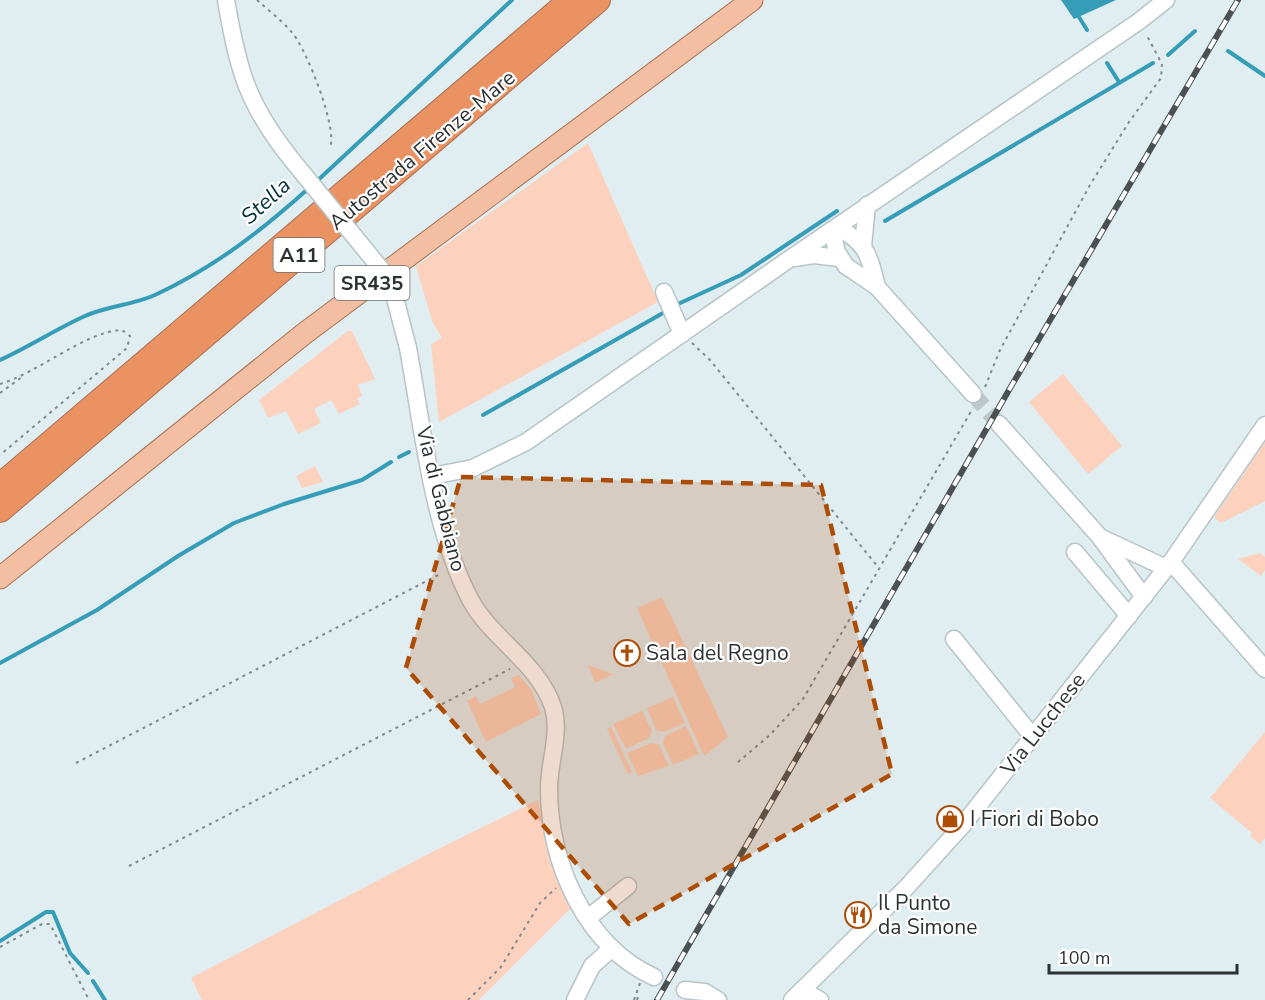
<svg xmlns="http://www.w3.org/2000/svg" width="1265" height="1000" font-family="'Nunito Sans',sans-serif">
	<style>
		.green { fill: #fcd2be }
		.water { fill: #359db8 }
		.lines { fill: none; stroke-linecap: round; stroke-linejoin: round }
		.stream { stroke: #359db8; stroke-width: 4 }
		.minor-tunnel { stroke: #bcc7cb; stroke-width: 16; stroke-dasharray: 16 8; stroke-linecap: butt }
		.minor-casing { stroke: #b7c4c8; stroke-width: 19 }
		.major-casing { stroke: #a87052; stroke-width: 23 }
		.highway-casing { stroke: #a87052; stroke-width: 26 }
		.path { stroke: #80898b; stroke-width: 2; stroke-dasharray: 3 4.5; stroke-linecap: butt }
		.minor { stroke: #fff; stroke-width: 16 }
		.major { stroke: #f3bea1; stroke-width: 21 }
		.highway { stroke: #eb9263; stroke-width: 24 }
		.rail-casing { stroke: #4b5153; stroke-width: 6 }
		.rail { stroke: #fff; stroke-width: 4; stroke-dasharray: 11; stroke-linecap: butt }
		.minor-bridge-casing { stroke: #b7c4c8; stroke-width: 19; stroke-linecap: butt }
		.minor-bridge { stroke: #fff; stroke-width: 16 }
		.marked { fill: #ad4c04; fill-opacity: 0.2; stroke: #ad4c04; stroke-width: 4.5; stroke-dasharray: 12 8; stroke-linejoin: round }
		.labels { text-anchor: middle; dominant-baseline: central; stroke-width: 4.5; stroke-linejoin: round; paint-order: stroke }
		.shield { fill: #fff; stroke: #6b6f70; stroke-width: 1.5 }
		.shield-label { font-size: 20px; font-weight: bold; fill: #2c3132 }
		.street-label { font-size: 21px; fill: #2c3132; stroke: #fff }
		.poi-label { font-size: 21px; fill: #2c3132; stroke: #fff; text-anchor: start }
		.water-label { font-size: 22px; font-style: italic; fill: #01313d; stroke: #fff }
	</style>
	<rect width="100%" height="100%" fill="#e0edf1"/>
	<g class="green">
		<polygon points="588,143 658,302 439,422 431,344 442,338 432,321 416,266"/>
		<polygon points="348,331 352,331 375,379 358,385 362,396 357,398 360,404 339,414 331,400 314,409 321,423 298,434 286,411 268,418 259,400"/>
		<polygon points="1063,374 1122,446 1088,474 1029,402"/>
		<polygon points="1265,442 1265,501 1221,523 1214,517"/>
		<polygon points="315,466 323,482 302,488 296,476"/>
		<polygon points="1260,553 1265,557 1265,570 1261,576 1238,559"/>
		<polygon points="662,597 728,737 704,756 637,608"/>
		<polygon points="588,665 613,674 612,675 595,683"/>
		<polygon points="519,675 532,691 541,714 486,742 467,701 476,696 480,704 515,687 511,678"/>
		<polygon points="673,697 685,723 664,732 656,730 647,708"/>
		<polygon points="642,711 652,731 649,738 626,749 613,724"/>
		<polygon points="686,726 699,754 673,765 663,743 665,736"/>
		<polygon points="611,727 632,772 628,774 607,729"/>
		<polygon points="1265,732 1265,838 1260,844 1250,836 1252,833 1210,798"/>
		<polygon points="652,743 659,745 669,766 638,776 627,753"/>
		<polygon points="538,800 547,843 571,908 479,1000 202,1000 191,978 436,850"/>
	</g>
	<polygon class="water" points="1061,0 1116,0 1074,19"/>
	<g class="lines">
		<g class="stream">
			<polyline points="1079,17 1087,30"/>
			<polyline points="1228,51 1265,76"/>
			<polyline points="1168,55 1195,31"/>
			<polyline points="1107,63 1119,82"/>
			<polyline points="317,181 512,0"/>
			<polyline points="885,221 1153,63"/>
			<polyline points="678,304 741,275 837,211"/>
			<path d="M0,360c29,-13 56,-31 85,-44 22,-10 48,-11 70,-21 60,-28 106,-64 154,-107"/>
			<polyline points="483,415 663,313"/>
			<polyline points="399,457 409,452"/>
			<polyline points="0,663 97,610 178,556 234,523 284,504 362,480 391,462"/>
			<polyline points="0,941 46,912 53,912 70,953 88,973"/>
			<polyline points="93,981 105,1000"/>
		</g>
		<polyline class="minor-tunnel" points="973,394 999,424"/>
		<defs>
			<g id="minor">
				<path d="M226,0c12,70 21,104 66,160"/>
				<path d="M837,227c30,16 32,28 40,60"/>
				<polyline points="832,230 837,252 846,266 877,287 973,394"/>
				<polyline points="863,246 867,205"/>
				<polyline points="794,258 814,255 839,258"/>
				<polyline points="664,292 682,334"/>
				<path d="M408,348c15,81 24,178 62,251 21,40 68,63 83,108 8,26 -4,55 -4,81 0,73 35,157 105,189"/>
				<polyline points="999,424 1099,536 1144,597"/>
				<polyline points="432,476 473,468 526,442 788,260 1138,22 1166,0"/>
				<polyline points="1102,538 1166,568"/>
				<polyline points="1075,552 1129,616"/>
				<polyline points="1171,562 1265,669"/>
				<polyline points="954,639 1033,737"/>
				<polyline points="588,918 628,886"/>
				<polyline points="685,990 705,992 718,1000"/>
				<polyline points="802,990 820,1000"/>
				<polyline points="575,1000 592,966 612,948"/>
				<polyline points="792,1000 905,889 962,826 1171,562 1265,425"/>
			</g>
			<polyline id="major" points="0,578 305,333 752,0"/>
			<g id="highway">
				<polyline points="0,486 571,0"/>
				<polyline points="0,510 598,0"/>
			</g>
		</defs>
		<use href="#minor" class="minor-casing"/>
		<use href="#major" class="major-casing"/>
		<use href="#highway" class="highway-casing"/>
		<g class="path">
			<path d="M257,0c12,11 27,22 37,35 13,17 44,93 36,113"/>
			<polyline points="692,343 710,360 878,567"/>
			<path d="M0,384c38,-11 86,-53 122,-54l8,6 -3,12 -127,107"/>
			<polyline points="985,387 1000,350 1090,185 1129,122 1161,78 1162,64 1146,34"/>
			<polyline points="0,393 22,377"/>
			<polyline points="738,762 770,735 803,699 973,408"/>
			<polyline points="76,763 442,573"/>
			<polyline points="129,866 510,669"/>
			<polyline points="0,947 42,924 50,924 89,1000"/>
			<polyline points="468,1000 501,967 540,903 556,888"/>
			<polyline points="634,1000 640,983"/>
			<polyline points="637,1000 639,994"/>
		</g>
		<use href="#minor" class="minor"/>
		<use href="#major" class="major"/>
		<use href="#highway" class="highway"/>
		<defs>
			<polyline id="rail" points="657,1000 1009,390 1238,0"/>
		</defs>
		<use href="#rail" class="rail-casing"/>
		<use href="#rail" class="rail"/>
		<defs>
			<polyline id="minor-bridge" points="292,160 381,269 395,298 408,348"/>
		</defs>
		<use href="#minor-bridge" class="minor-bridge-casing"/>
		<use href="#minor-bridge" class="minor-bridge"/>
	</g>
	<path class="marked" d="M461,477l360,8 71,289 -263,150 -223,-256z"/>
	<defs>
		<symbol id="church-ring" viewBox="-11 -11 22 22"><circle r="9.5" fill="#fff" stroke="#ad4c04" stroke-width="1.5"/><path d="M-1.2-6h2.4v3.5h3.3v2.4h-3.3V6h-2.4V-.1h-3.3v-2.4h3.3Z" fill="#ad4c04"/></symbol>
		<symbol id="shop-ring" viewBox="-11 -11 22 22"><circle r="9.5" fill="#fff" stroke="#ad4c04" stroke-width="1.5"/><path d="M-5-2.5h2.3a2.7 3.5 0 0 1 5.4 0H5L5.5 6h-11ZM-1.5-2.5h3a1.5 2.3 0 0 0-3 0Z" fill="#ad4c04"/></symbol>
		<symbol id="restaurant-ring" viewBox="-11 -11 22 22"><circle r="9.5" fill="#fff" stroke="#ad4c04" stroke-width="1.5"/><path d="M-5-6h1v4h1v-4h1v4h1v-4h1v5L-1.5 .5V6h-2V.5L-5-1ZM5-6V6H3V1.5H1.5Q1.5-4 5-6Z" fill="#ad4c04"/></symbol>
	</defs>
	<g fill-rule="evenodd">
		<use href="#church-ring" x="612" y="638" width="30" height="30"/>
		<use href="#shop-ring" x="935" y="804" width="30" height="30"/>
		<use href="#restaurant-ring" x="843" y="900" width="30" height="30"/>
	</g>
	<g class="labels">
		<g class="shield">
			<rect x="273.5" y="238" width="51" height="34" rx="4.5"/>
			<rect x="334.5" y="266" width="75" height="34" rx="4.5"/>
		</g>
		<g class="shield-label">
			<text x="299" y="255">A11</text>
			<text x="372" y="283">SR435</text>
		</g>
		<g class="street-label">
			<text transform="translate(422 150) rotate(-40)">Autostrada Firenze-Mare</text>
			<text transform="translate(441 499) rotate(76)">Via di Gabbiano</text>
			<text transform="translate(1043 724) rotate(-52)">Via Lucchese</text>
		</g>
		<g class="poi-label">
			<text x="646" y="653">Sala del Regno</text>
			<text x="970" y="819">I Fiori di Bobo</text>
			<text x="878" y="903">Il Punto<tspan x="878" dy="24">da Simone</tspan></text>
		</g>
		<g class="water-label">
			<text transform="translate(266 201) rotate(-42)">Stella</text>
		</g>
	</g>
	<path d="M1049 964v9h188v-9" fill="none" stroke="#2c3132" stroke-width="3"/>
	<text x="1058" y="964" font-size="18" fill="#2c3132" stroke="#ffffff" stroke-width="4.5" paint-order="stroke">100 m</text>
</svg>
